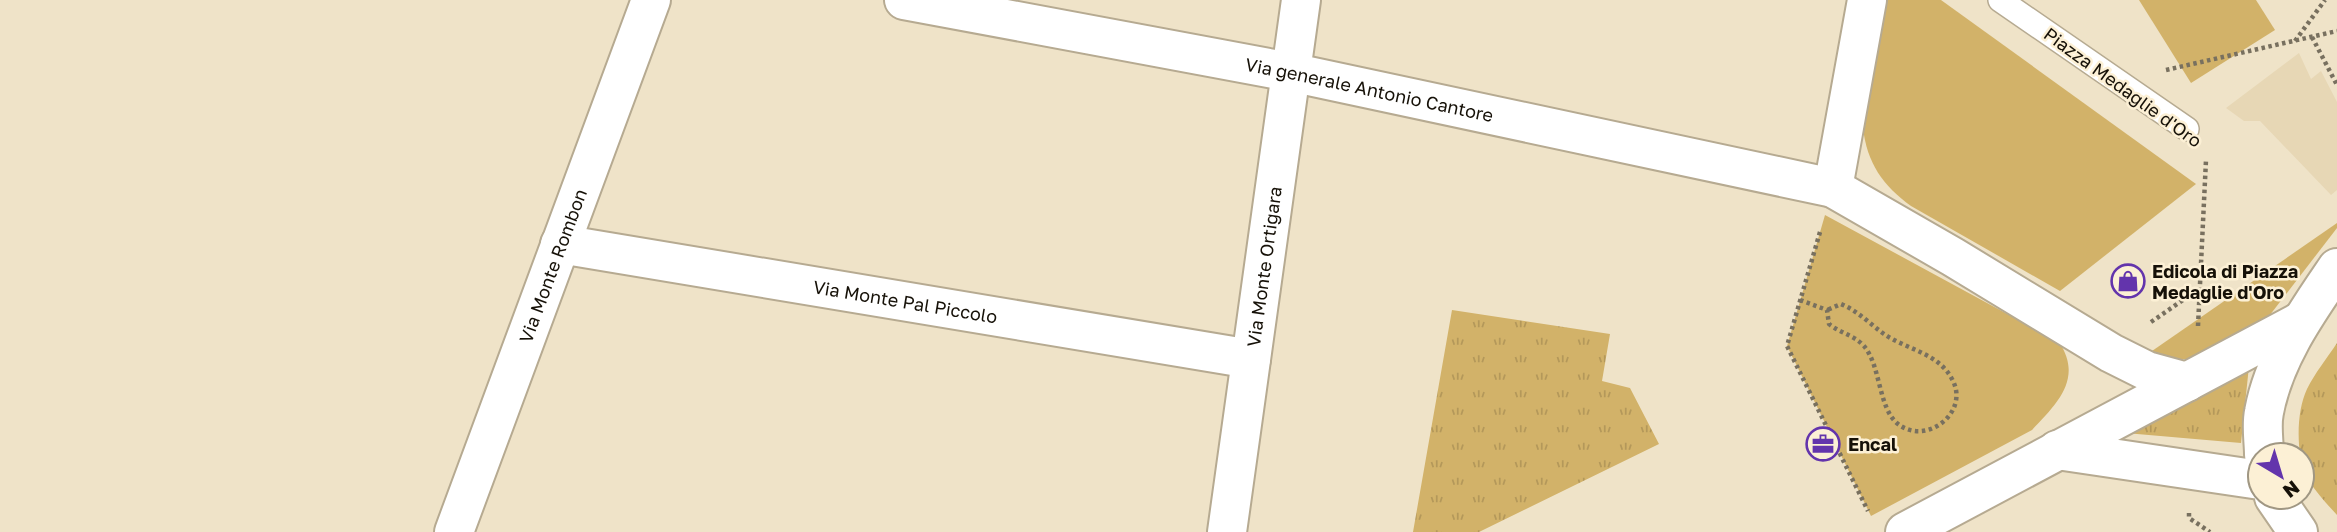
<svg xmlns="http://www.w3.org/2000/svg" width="2337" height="532" font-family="'Golos Text',sans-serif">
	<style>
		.built { fill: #e7d7b5 }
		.grass { fill: url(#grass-tufts) }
		.green { fill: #d2b269 }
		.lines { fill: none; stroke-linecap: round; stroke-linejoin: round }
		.lane-casing { stroke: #b6aa91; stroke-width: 26 }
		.street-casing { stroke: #b6aa91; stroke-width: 42 }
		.secondary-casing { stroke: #b6aa91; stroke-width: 42 }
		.primary-casing { stroke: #b6aa91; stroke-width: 42 }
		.path { stroke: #78705f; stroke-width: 4.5; stroke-dasharray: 3.5 3.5; stroke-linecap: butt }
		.lane { stroke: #fff; stroke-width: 23 }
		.street { stroke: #fff; stroke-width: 38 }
		.secondary { stroke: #fff; stroke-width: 38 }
		.primary { stroke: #fff; stroke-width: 38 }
		.labels { text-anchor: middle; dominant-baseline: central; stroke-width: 5; stroke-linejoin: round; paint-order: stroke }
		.street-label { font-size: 18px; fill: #161108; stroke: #fcf0d5 }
		.poi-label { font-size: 18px; font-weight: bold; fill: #161108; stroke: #fcf0d5; text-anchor: start }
	</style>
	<defs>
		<pattern id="grass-tufts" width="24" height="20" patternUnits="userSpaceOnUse" patternTransform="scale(1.75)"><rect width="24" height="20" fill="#d2b269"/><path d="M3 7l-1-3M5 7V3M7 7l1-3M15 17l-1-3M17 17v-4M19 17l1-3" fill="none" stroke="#b4985a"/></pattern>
	</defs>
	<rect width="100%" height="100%" fill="#efe3c8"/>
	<polygon class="built" points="2299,53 2311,79 2321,71 2337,102 2337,190 2331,195 2260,121 2244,121 2226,108"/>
	<g class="grass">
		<polygon points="1452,310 1610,334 1602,381 1630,388 1659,444 1479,532 1413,532"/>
		<path d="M2337,343v172c-11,-12 -23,-25 -31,-39 -10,-23 -10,-64 1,-87 8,-16 20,-31 30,-46z"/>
		<polygon points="2249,366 2241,443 2114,432"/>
	</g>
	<g class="green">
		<path d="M1882,0h59l255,184 -136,107 -149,-85c-28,-20 -44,-43 -48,-78z"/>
		<polygon points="2139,0 2256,0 2275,30 2191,83"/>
		<path d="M1825,215l234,127c24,36 -1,61 -27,88l-161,86 -84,-170z"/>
		<polygon points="2337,223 2337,228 2263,324 2196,359 2180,359 2165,357 2152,351"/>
	</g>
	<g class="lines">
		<defs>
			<polyline id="lane" points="2000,0 2187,129"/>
			<g id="street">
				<path id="s1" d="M904,0l386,72 543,116 120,69 158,96 36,18 40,11"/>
				<polyline points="1833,188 1867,0"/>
				<path id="s2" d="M560,244l691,115"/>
				<path id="s3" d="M454,532l197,-532"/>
				<path id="s4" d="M1227,532l74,-532"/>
			</g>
			<g id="secondary">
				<polyline points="2057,450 2260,480"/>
				<polyline points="1905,532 2301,321"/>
			</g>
			<g id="primary">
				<path d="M2264,455c0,-14 -3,-29 0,-43 10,-54 43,-100 73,-144"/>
				<polyline points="2274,497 2298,532"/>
			</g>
		</defs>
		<use href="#lane" class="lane-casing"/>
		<use href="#street" class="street-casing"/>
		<use href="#secondary" class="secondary-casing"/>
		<use href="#primary" class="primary-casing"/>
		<g class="path">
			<polyline points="2312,37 2337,85"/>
			<polyline points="2295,41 2325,0"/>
			<polyline points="2166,70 2337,31"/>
			<polyline points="1820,232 1787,346 1868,511"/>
			<path d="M1800,300l27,10 2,14c11,9 25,11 35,22 17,20 14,62 34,78 28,22 71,-11 55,-43 -13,-28 -46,-31 -69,-47 -14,-10 -26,-23 -43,-30l-14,6"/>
			<polyline points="2151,322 2199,289"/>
			<polyline points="2198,326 2206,160"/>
			<polyline points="2189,513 2189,518 2210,532"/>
		</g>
		<use href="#lane" class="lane"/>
		<use href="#street" class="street"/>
		<use href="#secondary" class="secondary"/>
		<use href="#primary" class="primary"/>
	</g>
	<defs>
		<symbol id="shop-ring" viewBox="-11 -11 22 22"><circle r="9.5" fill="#fcf0d5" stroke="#6334ac" stroke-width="1.5"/><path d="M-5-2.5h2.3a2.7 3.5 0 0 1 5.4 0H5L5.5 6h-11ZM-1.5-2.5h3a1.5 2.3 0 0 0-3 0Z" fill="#6334ac"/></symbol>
		<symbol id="office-ring" viewBox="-11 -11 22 22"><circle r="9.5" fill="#fcf0d5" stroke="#6334ac" stroke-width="1.5"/><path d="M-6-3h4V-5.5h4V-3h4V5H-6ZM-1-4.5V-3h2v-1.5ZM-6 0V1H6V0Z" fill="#6334ac"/></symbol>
	</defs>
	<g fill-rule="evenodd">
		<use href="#shop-ring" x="2109" y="262" width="38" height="38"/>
		<use href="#office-ring" x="1804" y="425" width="38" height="38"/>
	</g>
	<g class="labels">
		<g class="street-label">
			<text transform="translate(2123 87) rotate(36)">Piazza Medaglie d'Oro</text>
			<text stroke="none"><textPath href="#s1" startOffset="474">Via generale Antonio Cantore</textPath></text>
			<text stroke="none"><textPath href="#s3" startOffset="284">Via Monte Rombon</textPath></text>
			<text stroke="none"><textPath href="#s4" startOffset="268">Via Monte Ortigara</textPath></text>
			<text stroke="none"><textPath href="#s2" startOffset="350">Via Monte Pal Piccolo</textPath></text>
		</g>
		<g class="poi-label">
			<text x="2152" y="271">Edicola di Piazza<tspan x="2152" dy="21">Medaglie d'Oro</tspan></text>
			<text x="1848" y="444">Encal</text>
		</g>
	</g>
	<g transform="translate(2281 476) rotate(142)"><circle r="33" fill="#fcf0d5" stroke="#a09783" stroke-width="2"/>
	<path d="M0-5L12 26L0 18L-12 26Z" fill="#6334ac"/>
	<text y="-10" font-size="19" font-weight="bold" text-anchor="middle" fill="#161108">N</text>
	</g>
</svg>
